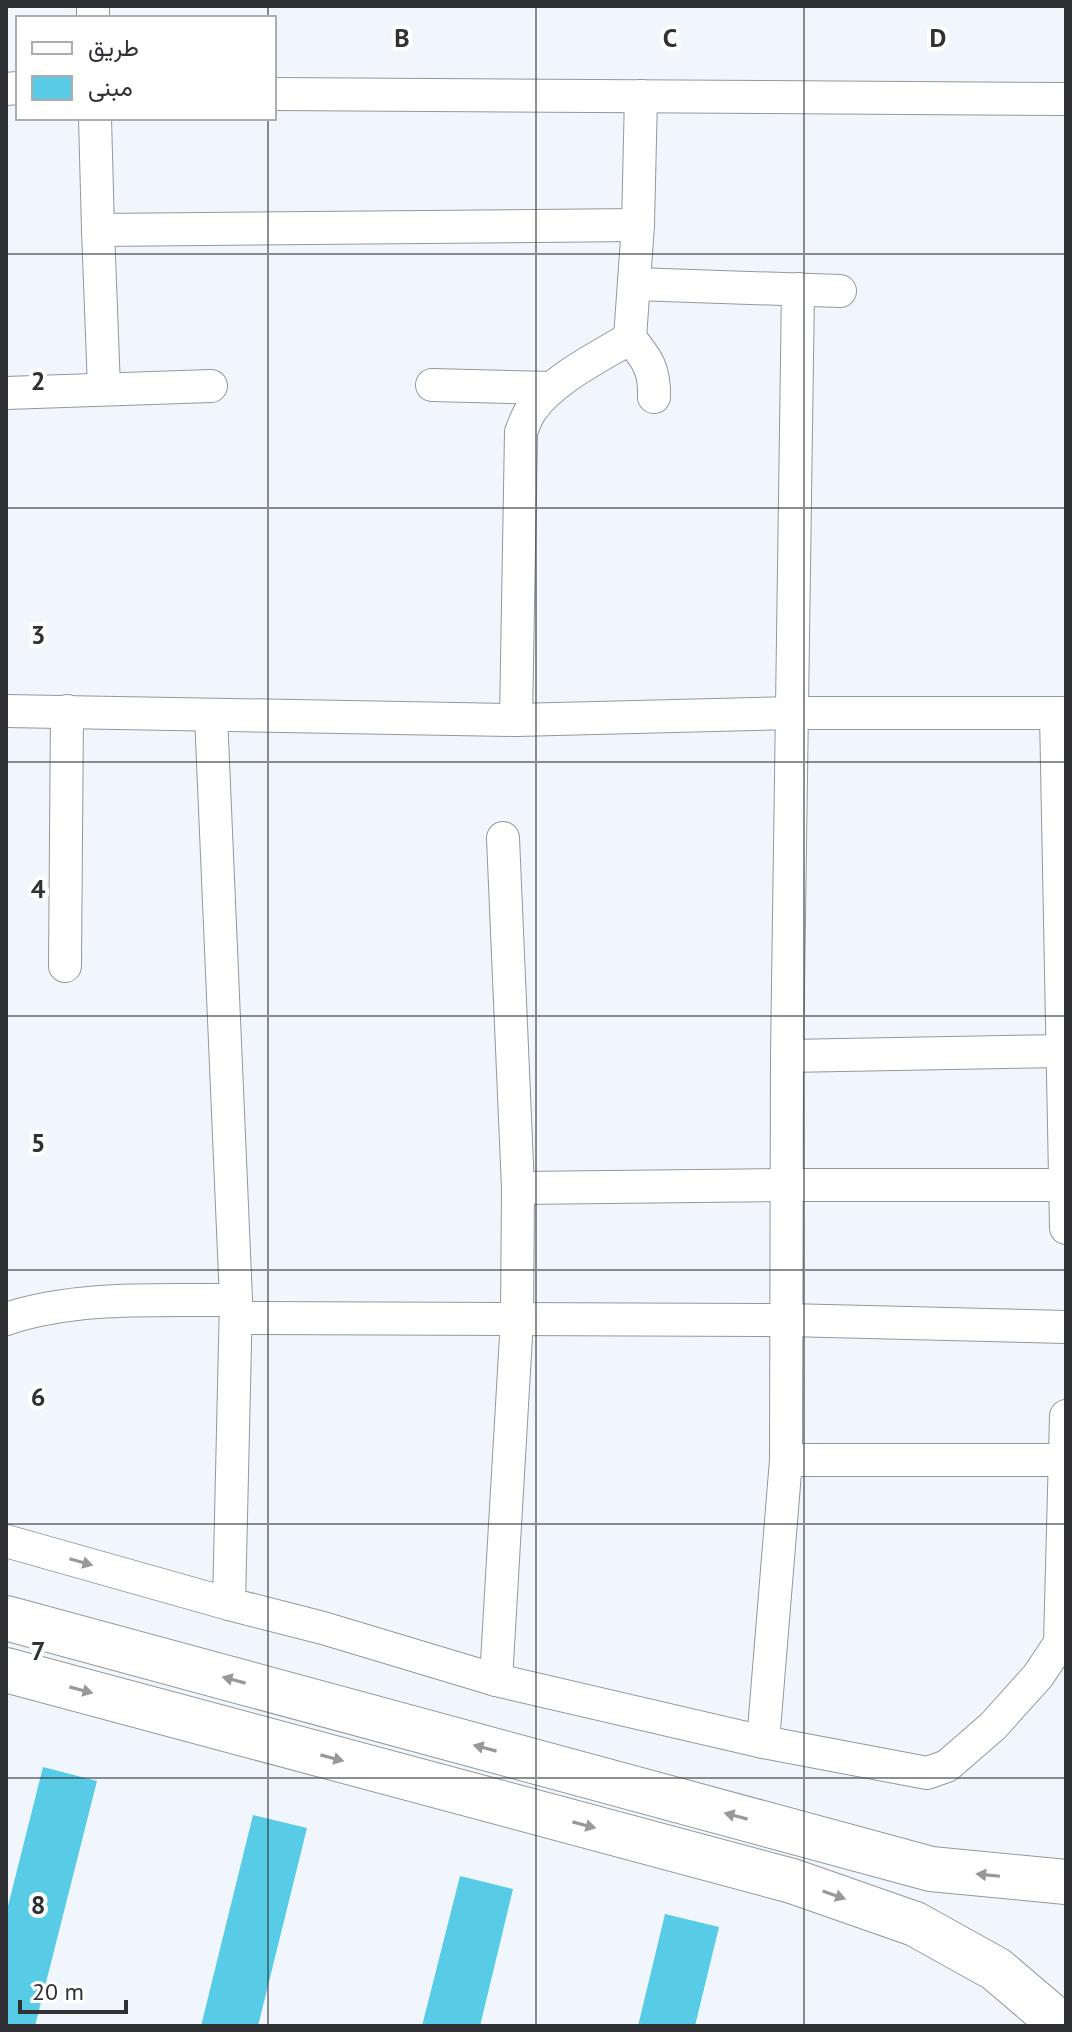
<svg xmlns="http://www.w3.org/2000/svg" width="1072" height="2032" font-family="'PT Sans',Vazirmatn,sans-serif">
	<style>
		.building { fill: #58cce7 }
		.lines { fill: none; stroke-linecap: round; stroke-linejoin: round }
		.street-casing { stroke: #93989d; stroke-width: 34 }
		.primary-casing { stroke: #93989d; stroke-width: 46 }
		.street { stroke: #fff; stroke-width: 32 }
		.primary { stroke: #fff; stroke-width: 44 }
		.oneway { fill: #97989a }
		.grid { fill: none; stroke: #2f3134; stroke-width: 2; stroke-opacity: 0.55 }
		.grid-label { font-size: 26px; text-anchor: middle; font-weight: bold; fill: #2f3134; stroke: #fff; stroke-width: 8; stroke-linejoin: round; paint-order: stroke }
	</style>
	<rect width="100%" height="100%" fill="#f1f6fc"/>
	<g class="building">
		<polygon points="43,1767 97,1781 35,2026 6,2026 6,1914"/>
		<polygon points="253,1815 307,1828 258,2026 201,2026"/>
		<polygon points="460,1876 513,1889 480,2026 422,2026"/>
		<polygon points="665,1914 719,1927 695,2026 638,2026"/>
	</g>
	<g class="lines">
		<defs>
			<g id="street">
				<polyline points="93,6 93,18"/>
				<polyline points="6,89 18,88"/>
				<polyline points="274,94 1066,99"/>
				<polyline points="95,118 98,230 104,388"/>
				<polyline points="98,230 638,225"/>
				<polyline points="635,284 840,291"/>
				<path d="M630,338c17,21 25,31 24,59"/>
				<polyline points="432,385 552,388"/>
				<polyline points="6,393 211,386"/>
				<polyline points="6,711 516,720 793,713 1066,713"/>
				<polyline points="1056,714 1066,1228"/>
				<polyline points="211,715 236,1300 229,1604 323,1628 496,1680 763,1742 786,1460 787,1056 798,289"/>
				<path d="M516,720l5,-288c3,-7 6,-17 11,-23 21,-30 67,-52 98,-71l8,-113 3,-129"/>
				<polyline points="65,966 67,711"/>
				<polyline points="787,1056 1063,1051"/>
				<polyline points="518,1188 787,1185 1066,1185"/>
				<polyline points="236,1318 787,1320 1066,1327"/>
				<path d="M6,1319c72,-24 154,-18 230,-19"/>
				<polyline points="786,1460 1066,1460"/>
				<polyline points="6,1541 229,1604"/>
				<polyline points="496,1680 517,1319 518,1188 503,838"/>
				<polyline points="763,1742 927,1773 947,1766 993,1726 1038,1676 1060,1643 1066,1416"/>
			</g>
			<g id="primary">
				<polyline points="6,1618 931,1869 1066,1882"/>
				<polyline points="6,1670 792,1881 915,1924 996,1969 1063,2026"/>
			</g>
		</defs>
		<use href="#street" class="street-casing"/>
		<use href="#primary" class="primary-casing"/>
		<use href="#street" class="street"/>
		<use href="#primary" class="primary"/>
	</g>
	<defs><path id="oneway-solid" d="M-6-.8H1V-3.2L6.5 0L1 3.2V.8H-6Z" transform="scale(2)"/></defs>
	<g class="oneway">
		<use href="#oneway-solid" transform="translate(81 1562) rotate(16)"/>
		<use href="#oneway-solid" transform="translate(234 1680) rotate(-165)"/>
		<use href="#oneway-solid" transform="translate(81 1690) rotate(15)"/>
		<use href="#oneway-solid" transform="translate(485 1748) rotate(-165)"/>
		<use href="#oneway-solid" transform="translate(332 1758) rotate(15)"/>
		<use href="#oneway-solid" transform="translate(736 1816) rotate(-165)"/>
		<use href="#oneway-solid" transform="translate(584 1825) rotate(15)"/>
		<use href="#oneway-solid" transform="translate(988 1875) rotate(-174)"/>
		<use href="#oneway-solid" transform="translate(834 1895) rotate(19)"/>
	</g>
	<path class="grid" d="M268,6v12M536,6v2020M804,6v2020M268,118v1908M6,254h1060M6,508h1060M6,762h1060M6,1016h1060M6,1270h1060M6,1524h1060M6,1778h1060"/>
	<g class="grid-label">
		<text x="402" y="47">B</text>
		<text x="670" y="47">C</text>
		<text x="938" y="47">D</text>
		<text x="38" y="390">2</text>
		<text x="38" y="644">3</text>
		<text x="38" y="898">4</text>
		<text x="38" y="1152">5</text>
		<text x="38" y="1406">6</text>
		<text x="38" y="1660">7</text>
		<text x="38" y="1914">8</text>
	</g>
	<rect width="1072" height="2032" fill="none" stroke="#2f3134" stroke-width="16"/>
	<rect x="16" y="16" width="260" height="104" fill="#ffffff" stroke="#acadae" stroke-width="2"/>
	<rect x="32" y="42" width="40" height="12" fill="#ffffff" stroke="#acadae" stroke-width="2"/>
	<text x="88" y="56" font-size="24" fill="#2f3134">طريق</text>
	<rect x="32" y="76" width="40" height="24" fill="#58cce7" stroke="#acadae" stroke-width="2"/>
	<text x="88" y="96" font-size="24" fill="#2f3134">مبنى</text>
	<path d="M20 2000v12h106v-12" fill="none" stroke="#2f3134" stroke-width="4"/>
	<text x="32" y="2000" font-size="24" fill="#2f3134" stroke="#ffffff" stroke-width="6" paint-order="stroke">20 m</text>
</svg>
